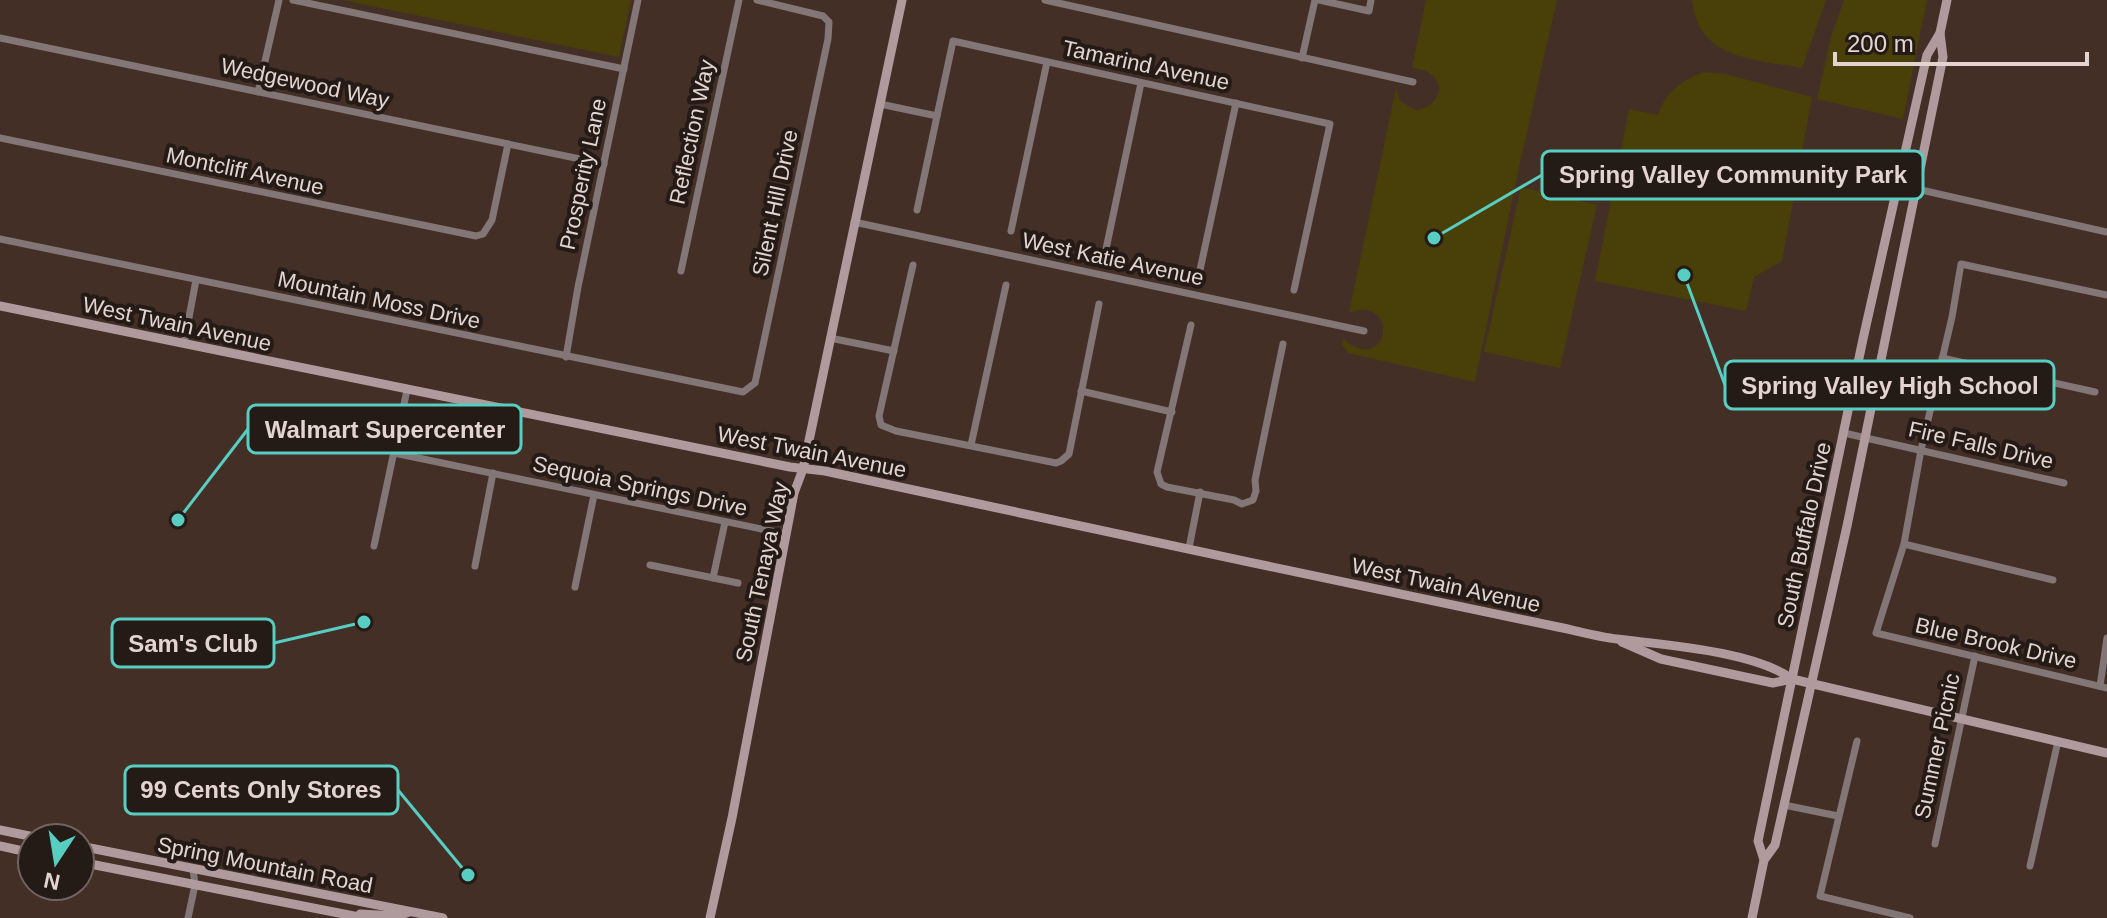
<svg xmlns="http://www.w3.org/2000/svg" width="2107" height="918" font-family="Helvetica,sans-serif">
	<style>
		.green { fill: #493f09 }
		.lines { fill: none; stroke-linecap: round; stroke-linejoin: round }
		.street { stroke: #837677; stroke-width: 7 }
		.secondary { stroke: #af9b9d; stroke-width: 9 }
		.labels { text-anchor: middle; dominant-baseline: central; stroke-width: 8; stroke-linejoin: round; paint-order: stroke }
		.street-label { font-size: 22px; fill: #e3d4cf; stroke: #241a16 }
		.leader { fill: none; stroke: #57cec1; stroke-width: 3 }
		.callout-dot { fill: #57cec1; stroke: #241a16; stroke-width: 3 }
		.callout { fill: #241a16; stroke: #57cec1; stroke-width: 3 }
		.callout-label { font-size: 24px; text-anchor: middle; font-weight: bold; fill: #e3d4cf }
	</style>
	<rect width="100%" height="100%" fill="#442f27"/>
	<g class="green">
		<polygon points="342,0 631,0 619,57"/>
		<path d="M1426,0h131l-38,167 -44,215 -127,-29 -6,-8 1,-7c18,20 45,13 39,-17 -9,-13 -19,-14 -33,-8l47,-225 4,13 15,9c18,0 34,-22 16,-36 -5,-4 -13,-5 -19,-6z"/>
		<path d="M1692,0h134l-24,68c-48,-9 -104,-8 -110,-68z"/>
		<polygon points="1844,0 1927,0 1903,119 1817,99 1832,33"/>
		<path d="M1704,72l22,2 86,23 -30,164 -28,16 -8,34 -151,-30 34,-172 29,6c7,-23 24,-35 46,-43z"/>
		<polygon points="1521,187 1597,205 1560,368 1484,352"/>
	</g>
	<g class="lines">
		<g class="street">
			<polyline points="293,0 624,69"/>
			<polyline points="1045,0 1413,82"/>
			<polyline points="1319,0 1369,11 1371,0"/>
			<polyline points="0,38 604,164"/>
			<polyline points="1302,58 1315,0"/>
			<polyline points="258,92 279,0"/>
			<polyline points="880,104 937,116"/>
			<polyline points="0,138 476,236 483,234 492,220 508,144"/>
			<polyline points="1899,185 2107,232"/>
			<polyline points="917,210 953,41 1330,124 1294,290"/>
			<polyline points="854,222 1364,331"/>
			<polyline points="1011,231 1047,62"/>
			<polyline points="0,239 743,392 755,383 828,39 829,22 823,16 757,0"/>
			<polyline points="1106,249 1141,83"/>
			<polyline points="913,265 879,416 881,425 896,431 1056,463 1061,461 1069,454 1099,304"/>
			<polyline points="1200,270 1236,103"/>
			<polyline points="681,271 739,0"/>
			<polyline points="2107,295 1961,264 1952,317 1921,450 1904,544 1876,633 2107,688"/>
			<polyline points="1191,325 1157,472 1161,484 1167,487 1234,500 1242,504 1253,500 1256,491 1255,480 1283,344"/>
			<polyline points="830,338 894,351"/>
			<polyline points="184,344 196,280"/>
			<polyline points="566,357 578,287 638,0"/>
			<polyline points="1942,358 2095,392"/>
			<polyline points="1081,391 1172,412"/>
			<polyline points="1844,433 2064,483"/>
			<polyline points="971,445 1006,285"/>
			<polyline points="394,453 786,534"/>
			<polyline points="1904,544 2053,580"/>
			<polyline points="374,546 407,390"/>
			<polyline points="1189,548 1200,492"/>
			<polyline points="650,565 738,583"/>
			<polyline points="475,566 493,473"/>
			<polyline points="713,578 725,522"/>
			<polyline points="575,587 594,495"/>
			<polyline points="2100,686 2107,638"/>
			<polyline points="1857,741 1820,896 1910,918"/>
			<polyline points="1784,805 1838,816"/>
			<polyline points="1935,844 1975,656"/>
			<polyline points="2030,866 2058,741"/>
			<polyline points="188,918 195,885 193,869"/>
		</g>
		<g class="secondary">
			<path d="M0,306l790,161 35,4c245,52 488,106 733,156 20,4 40,10 59,12 48,6 137,12 175,40l315,74"/>
			<polyline points="1622,642 1661,659 1773,683 1792,679"/>
			<polyline points="0,830 39,838"/>
			<polyline points="0,846 32,853"/>
			<polyline points="80,846 443,918"/>
			<polyline points="1764,860 1758,841 1863,339 1927,55 1940,33 1947,0"/>
			<polyline points="80,862 364,918"/>
			<polyline points="360,914 398,916 409,912"/>
			<polyline points="710,918 732,818 794,493 803,469 902,0"/>
			<polyline points="1752,918 1764,860 1775,845 1847,526 1943,57 1940,33"/>
		</g>
	</g>
	<g class="labels">
		<g class="street-label">
			<text transform="translate(1146 65) rotate(12)">Tamarind Avenue</text>
			<text transform="translate(305 83) rotate(12)">Wedgewood Way</text>
			<text transform="translate(692 132) rotate(-78)">Reflection Way</text>
			<text transform="translate(245 171) rotate(12)">Montcliff Avenue</text>
			<text transform="translate(583 174) rotate(-78)">Prosperity Lane</text>
			<text transform="translate(775 203) rotate(-78)">Silent Hill Drive</text>
			<text transform="translate(1113 259) rotate(12)">West Katie Avenue</text>
			<text transform="translate(379 300) rotate(12)">Mountain Moss Drive</text>
			<text transform="translate(177 324) rotate(12)">West Twain Avenue</text>
			<text transform="translate(1981 445) rotate(13)">Fire Falls Drive</text>
			<text transform="translate(812 452) rotate(11)">West Twain Avenue</text>
			<text transform="translate(640 486) rotate(12)">Sequoia Springs Drive</text>
			<text transform="translate(1804 535) rotate(-78)">South Buffalo Drive</text>
			<text transform="translate(762 572) rotate(-78)">South Tenaya Way</text>
			<text transform="translate(1446 585) rotate(12)">West Twain Avenue</text>
			<text transform="translate(1996 643) rotate(13)">Blue Brook Drive</text>
			<text transform="translate(1937 746) rotate(-78)">Summer Picnic</text>
			<text transform="translate(265 865) rotate(11)">Spring Mountain Road</text>
		</g>
	</g>
	<path class="leader" d="M1434 238L1542 175M1684 275L1725 385M178 520L248 429M364 622L274 643M468 875L398 790"/>
	<g class="callout-dot">
		<circle cx="1434" cy="238" r="8"/>
		<circle cx="1684" cy="275" r="8"/>
		<circle cx="178" cy="520" r="8"/>
		<circle cx="364" cy="622" r="8"/>
		<circle cx="468" cy="875" r="8"/>
	</g>
	<g class="callout">
		<rect x="1542" y="151" width="381" height="48" rx="8"/>
		<rect x="1725" y="361" width="329" height="48" rx="8"/>
		<rect x="248" y="405" width="273" height="48" rx="8"/>
		<rect x="112" y="619" width="162" height="48" rx="8"/>
		<rect x="125" y="766" width="273" height="48" rx="8"/>
	</g>
	<g class="callout-label">
		<text x="1733" y="183">Spring Valley Community Park</text>
		<text x="1890" y="394">Spring Valley High School</text>
		<text x="385" y="438">Walmart Supercenter</text>
		<text x="193" y="652">Sam's Club</text>
		<text x="261" y="798">99 Cents Only Stores</text>
	</g>
	<g transform="translate(56 862) rotate(192)"><circle r="38" fill="#241a16" stroke="#706460" stroke-width="2"/>
	<path d="M0-6L14 30L0 20L-14 30Z" fill="#57cec1"/>
	<text y="-12" font-size="22" font-weight="bold" text-anchor="middle" fill="#e3d4cf">N</text>
	</g>
	<path d="M1835 52v12h252v-12" fill="none" stroke="#e3d4cf" stroke-width="4"/>
	<text x="1847" y="52" font-size="24" fill="#e3d4cf" stroke="#241a16" stroke-width="6" paint-order="stroke">200 m</text>
</svg>
